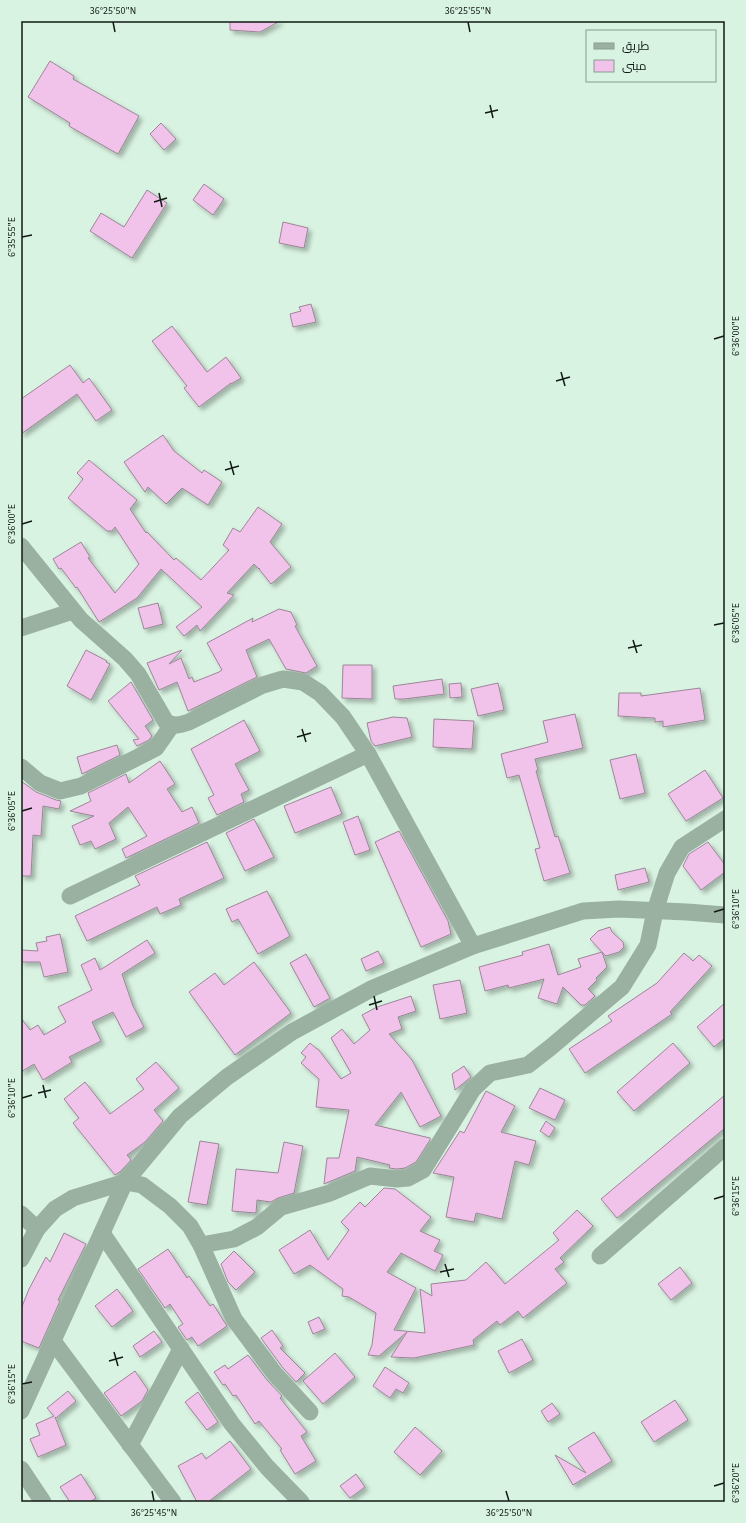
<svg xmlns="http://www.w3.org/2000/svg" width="746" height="1523" font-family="'Source Sans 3',Cairo,sans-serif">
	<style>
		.building { fill: #f2c3ea; stroke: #9b8697; filter: url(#shadow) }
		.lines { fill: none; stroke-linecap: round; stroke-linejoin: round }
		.minor { stroke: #9ab1a2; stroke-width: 17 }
		.ticks { fill: none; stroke: #111a15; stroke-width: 1.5 }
		.neatline { fill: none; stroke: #111a15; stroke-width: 1.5 }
		.ticks-label { font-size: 10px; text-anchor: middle; fill: #111a15 }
	</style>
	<defs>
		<filter id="shadow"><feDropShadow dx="3.5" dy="3.5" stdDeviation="2" flood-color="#0004"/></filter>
	</defs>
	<rect width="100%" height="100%" fill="#d9f3e2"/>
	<g class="building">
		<polygon points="230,21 280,21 260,32 230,30"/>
		<polygon points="50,61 74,76 73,79 139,116 118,154 69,126 70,123 28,97"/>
		<polygon points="161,123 176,139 164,150 150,134"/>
		<polygon points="204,184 224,199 213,215 193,200"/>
		<polygon points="147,190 167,203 132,258 90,231 101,213 124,227"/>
		<polygon points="283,222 308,228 304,248 279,243"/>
		<polygon points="311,304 316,322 293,327 290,314 301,311 299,307"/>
		<polygon points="172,326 207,372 226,357 241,378 231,384 231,383 199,407 184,388 187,386 152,341"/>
		<polygon points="70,365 83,383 89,378 112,410 96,421 77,394 21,434 21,399"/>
		<polygon points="163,435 174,451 202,473 204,470 222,482 208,505 182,488 166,504 148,487 145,492 124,462"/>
		<polygon points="89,460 137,500 130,509 146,533 147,532 174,560 176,558 201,580 229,550 223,545 233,528 240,532 258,507 282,524 270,542 291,567 271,584 259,569 260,568 259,569 254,564 227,593 234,595 200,631 197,625 184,636 176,627 202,607 161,569 137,598 99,622 77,587 76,588 61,568 59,569 53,559 81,542 90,557 88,558 115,593 139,564 115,527 112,531 107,531 68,498 83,479 77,473"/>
		<polygon points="158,603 163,624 144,629 138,608"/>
		<polygon points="279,609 291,612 297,625 295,626 317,666 306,673 286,669 269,639 246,650 257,677 188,711 177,682 159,690 147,663 182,650 169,664 181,658 189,679 192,677 194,682 219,672 222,670 207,643 253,618 252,622"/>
		<polygon points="86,650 107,661 106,662 110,664 91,700 67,686"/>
		<polygon points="343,665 372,665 372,699 342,698"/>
		<polygon points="442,679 444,694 404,699 395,699 393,686"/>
		<polygon points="131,682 153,720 145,726 152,736 149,740 137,746 133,740 139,739 108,701"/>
		<polygon points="461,683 462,697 450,698 449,684"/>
		<polygon points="498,683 504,710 478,716 471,689"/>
		<polygon points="700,688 705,720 663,727 663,721 655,722 655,718 618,716 619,693 641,693 641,696"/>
		<polygon points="575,714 583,748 535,759 538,770 536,771 555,837 558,836 570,873 544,881 535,849 540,848 519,775 507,778 501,754 548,742 543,721"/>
		<polygon points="393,717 407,718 412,737 375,746 371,741 367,723"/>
		<polygon points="434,719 474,721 472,749 433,747"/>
		<polygon points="244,720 260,751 235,764 249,790 241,794 244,802 217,815 208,798 214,795 191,749"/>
		<polygon points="117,745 120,755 82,774 77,757"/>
		<polygon points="636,754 645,793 620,799 610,760"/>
		<polygon points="160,761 175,784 167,789 182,812 192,807 199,823 126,858 122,849 147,836 128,807 109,823 116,839 95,849 91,841 80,845 72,826 94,816 70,811 91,801 88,793 126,774 129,783"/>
		<polygon points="705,770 723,798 686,821 668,794"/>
		<polygon points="21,781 36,792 56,800 61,801 59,809 43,806 41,836 33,835 31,876 21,876"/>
		<polygon points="331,787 342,814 295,833 284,806"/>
		<polygon points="358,816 370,850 355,855 343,822"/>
		<polygon points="254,819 274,857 245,871 226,833"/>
		<polygon points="399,831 448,921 451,934 421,947 375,842"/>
		<polygon points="207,842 224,878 179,899 181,905 160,914 157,907 87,941 75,916 140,885 135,876"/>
		<polygon points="708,842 725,865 725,872 701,890 683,866 689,854"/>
		<polygon points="645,868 649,882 618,890 615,875"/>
		<polygon points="267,891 290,936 258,954 238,919 232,922 226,909"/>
		<polygon points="610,927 612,932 623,942 624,947 619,952 606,956 602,952 607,967 596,978 597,980 588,989 595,996 585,1005 581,1005 563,987 557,1004 538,998 544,979 509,988 508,985 485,991 479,967 523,955 522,952 549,944 558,975 581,967 578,959 602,952 590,939 598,931"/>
		<polygon points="60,934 68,972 44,977 40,962 21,962 21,950 38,951 36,943 47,941 46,937"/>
		<polygon points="147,940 155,953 122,974 133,1006 144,1027 126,1037 113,1012 92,1022 101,1041 69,1057 72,1062 43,1080 34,1064 21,1072 21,1018 30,1030 38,1025 44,1035 66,1022 58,1007 92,990 81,965 95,958 100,970"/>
		<polygon points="378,951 384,963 366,971 361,959"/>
		<polygon points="684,953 693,961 699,955 712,966 670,1012 672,1014 585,1073 569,1049 612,1021 608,1016 657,983"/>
		<polygon points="306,954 330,998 314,1007 290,963"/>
		<polygon points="254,962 291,1013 235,1055 189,992 215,973 224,985"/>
		<polygon points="460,980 467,1013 440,1019 433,985"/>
		<polygon points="411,996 416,1011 398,1017 402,1029 389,1034 412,1060 441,1116 420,1127 401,1092 375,1125 430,1138 430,1140 416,1162 405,1168 397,1169 389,1168 390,1165 357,1157 355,1171 324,1184 327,1158 339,1158 349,1110 316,1107 319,1079 301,1063 306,1057 301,1053 310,1043 317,1049 318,1049 341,1079 351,1073 331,1038 342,1029 354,1044 370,1030 362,1015 377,1007"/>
		<polygon points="725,1003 725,1038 714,1047 697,1027"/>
		<polygon points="673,1043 690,1063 634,1111 617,1092"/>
		<polygon points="156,1062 179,1088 154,1110 163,1121 145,1142 127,1155 131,1160 121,1171 115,1175 73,1123 79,1118 64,1099 85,1082 110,1114 144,1089 136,1079"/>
		<polygon points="464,1066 471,1077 455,1090 452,1074"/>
		<polygon points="540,1088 565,1100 555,1120 529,1108"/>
		<polygon points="486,1091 515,1106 501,1132 536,1141 529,1165 515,1161 502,1219 476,1213 474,1222 446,1217 454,1177 433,1173 460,1131 464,1133"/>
		<polygon points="725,1095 725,1128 617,1218 601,1199"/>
		<polygon points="546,1121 555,1128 549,1137 540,1131"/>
		<polygon points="200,1141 219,1144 207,1205 188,1202"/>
		<polygon points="284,1142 303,1146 294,1193 278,1198 271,1202 257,1200 256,1213 232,1211 236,1169 278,1173"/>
		<polygon points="384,1188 395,1189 431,1217 420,1231 440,1240 434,1251 443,1255 435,1271 401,1253 387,1272 416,1288 394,1330 425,1333 420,1289 432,1296 431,1284 466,1280 486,1262 505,1284 559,1240 553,1233 577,1210 593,1226 560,1258 564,1262 555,1269 567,1283 523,1318 518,1311 500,1325 497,1321 473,1340 474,1345 414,1358 391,1357 407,1332 379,1356 368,1355 372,1345 376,1313 349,1297 342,1296 343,1289 310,1265 294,1274 279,1250 310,1230 328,1260 349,1230 341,1222 360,1202 365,1207"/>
		<polygon points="64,1233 86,1244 58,1300 60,1301 39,1348 21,1341 21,1309 29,1289 46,1257 50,1262"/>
		<polygon points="168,1249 187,1278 189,1276 210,1306 213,1304 227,1326 198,1346 192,1337 187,1340 178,1327 183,1324 170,1304 165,1308 138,1269"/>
		<polygon points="234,1251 255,1272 236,1290 228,1282 221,1264"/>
		<polygon points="680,1267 692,1283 671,1300 658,1284"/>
		<polygon points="117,1289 133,1311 112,1327 95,1306"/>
		<polygon points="319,1317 325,1329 313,1334 308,1322"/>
		<polygon points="272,1330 283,1346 280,1348 305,1373 296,1382 283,1368 261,1338"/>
		<polygon points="154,1331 162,1342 140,1357 133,1346"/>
		<polygon points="522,1339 533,1360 509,1373 498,1351"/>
		<polygon points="335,1353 355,1377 323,1404 303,1381"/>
		<polygon points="248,1355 267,1380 282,1396 280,1398 307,1432 301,1436 316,1461 295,1474 280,1450 282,1449 259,1421 255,1424 236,1395 233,1396 225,1384 223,1385 214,1372 225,1365 228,1369"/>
		<polygon points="385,1367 409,1383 403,1393 396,1389 390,1398 373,1386"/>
		<polygon points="135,1371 148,1390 142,1401 121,1416 104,1393"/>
		<polygon points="68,1391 76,1401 56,1418 55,1417 66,1445 38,1457 30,1439 40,1435 36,1424 54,1416 47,1408"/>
		<polygon points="198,1392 218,1422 207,1430 185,1402"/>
		<polygon points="675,1400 688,1420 654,1442 641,1422"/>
		<polygon points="552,1403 560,1414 548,1422 541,1411"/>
		<polygon points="415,1427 442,1451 420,1475 394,1452"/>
		<polygon points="594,1432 612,1461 573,1485 555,1455 586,1473 568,1448"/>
		<polygon points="230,1441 251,1469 208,1502 197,1502 178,1466 202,1453 206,1459"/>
		<polygon points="81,1474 96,1498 90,1502 70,1502 60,1487"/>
		<polygon points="356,1474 365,1487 350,1498 340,1486"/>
	</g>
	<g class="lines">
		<g class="minor">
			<path d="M21,546l60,74 44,39 13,15 28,48c8,5 14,3 23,0l74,-37 20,-6 20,3 17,11 23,24 25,37 105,192"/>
			<polyline points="21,628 73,611"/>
			<polyline points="21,767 40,783 60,791 81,786 156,748 172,725"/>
			<polyline points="70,896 368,754"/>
			<polyline points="21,1214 37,1229"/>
			<polyline points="102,1233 232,1424 267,1467 301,1502"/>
			<polyline points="201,1245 234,1239 257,1227 281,1207 330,1193 370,1176 397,1179 408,1178 423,1170 473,1089 490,1073 528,1065 551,1047 622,987 648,945 655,911 667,873 682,847 725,819"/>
			<polyline points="600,1256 725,1147"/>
			<polyline points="21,1259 37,1229 55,1209 73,1198 125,1182 142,1185 170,1206 190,1226 201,1245 234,1319 275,1374 310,1412"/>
			<polyline points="53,1341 173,1502"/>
			<polyline points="21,1411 125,1182 180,1116 227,1077 292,1032 373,988 473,946 583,911 619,909 687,912 725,915"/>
			<polyline points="130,1445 181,1349"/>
			<polyline points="21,1469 43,1502"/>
		</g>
	</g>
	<path class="ticks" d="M113,22l2,10M468,22l2,10M490,105l3,13M485,113l13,-3M159,193l3,14M154,202l13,-4M22,237l10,-2M714,339l10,-3M561,372l4,14M556,381l14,-4M230,461l4,14M225,470l14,-4M22,524l10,-3M714,625l10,-2M633,640l4,13M628,648l14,-3M302,729l4,13M297,737l14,-4M22,811l10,-3M714,912l10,-3M374,996l3,14M369,1005l13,-4M43,1085l3,13M38,1093l13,-3M22,1098l10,-3M714,1199l10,-3M445,1264l4,13M440,1272l14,-3M114,1352l4,14M109,1361l14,-4M22,1384l10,-2M714,1486l10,-3M152,1491l2,10M506,1491l3,10"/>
	<rect width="746" height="1523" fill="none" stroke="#d9f3e2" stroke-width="44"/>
	<rect x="586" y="30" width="130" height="52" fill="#d9f3e2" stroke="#899c90"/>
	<rect x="594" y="43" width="20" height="6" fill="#9ab1a2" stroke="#899c90"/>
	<text x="622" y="50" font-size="12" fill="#111a15">طريق</text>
	<rect x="594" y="60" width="20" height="12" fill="#f2c3ea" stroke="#899c90"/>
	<text x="622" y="70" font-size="12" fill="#111a15">مبنى</text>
	<rect x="22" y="22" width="702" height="1479" class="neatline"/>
	<g class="ticks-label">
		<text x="113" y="14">36°25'50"N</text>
		<text x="468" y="14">36°25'55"N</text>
		<text transform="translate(11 237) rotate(-90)" y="4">6°35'55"E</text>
		<text transform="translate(735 336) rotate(-90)" y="4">6°36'00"E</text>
		<text transform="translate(11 524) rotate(-90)" y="4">6°36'00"E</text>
		<text transform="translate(735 623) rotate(-90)" y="4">6°36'05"E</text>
		<text transform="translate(11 811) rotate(-90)" y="4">6°36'05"E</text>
		<text transform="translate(735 909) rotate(-90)" y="4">6°36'10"E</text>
		<text transform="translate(11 1098) rotate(-90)" y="4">6°36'10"E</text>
		<text transform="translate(735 1196) rotate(-90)" y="4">6°36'15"E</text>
		<text transform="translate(11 1384) rotate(-90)" y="4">6°36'15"E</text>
		<text transform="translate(735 1483) rotate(-90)" y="4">6°36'20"E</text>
		<text x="154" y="1516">36°25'45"N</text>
		<text x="509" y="1516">36°25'50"N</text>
	</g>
</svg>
